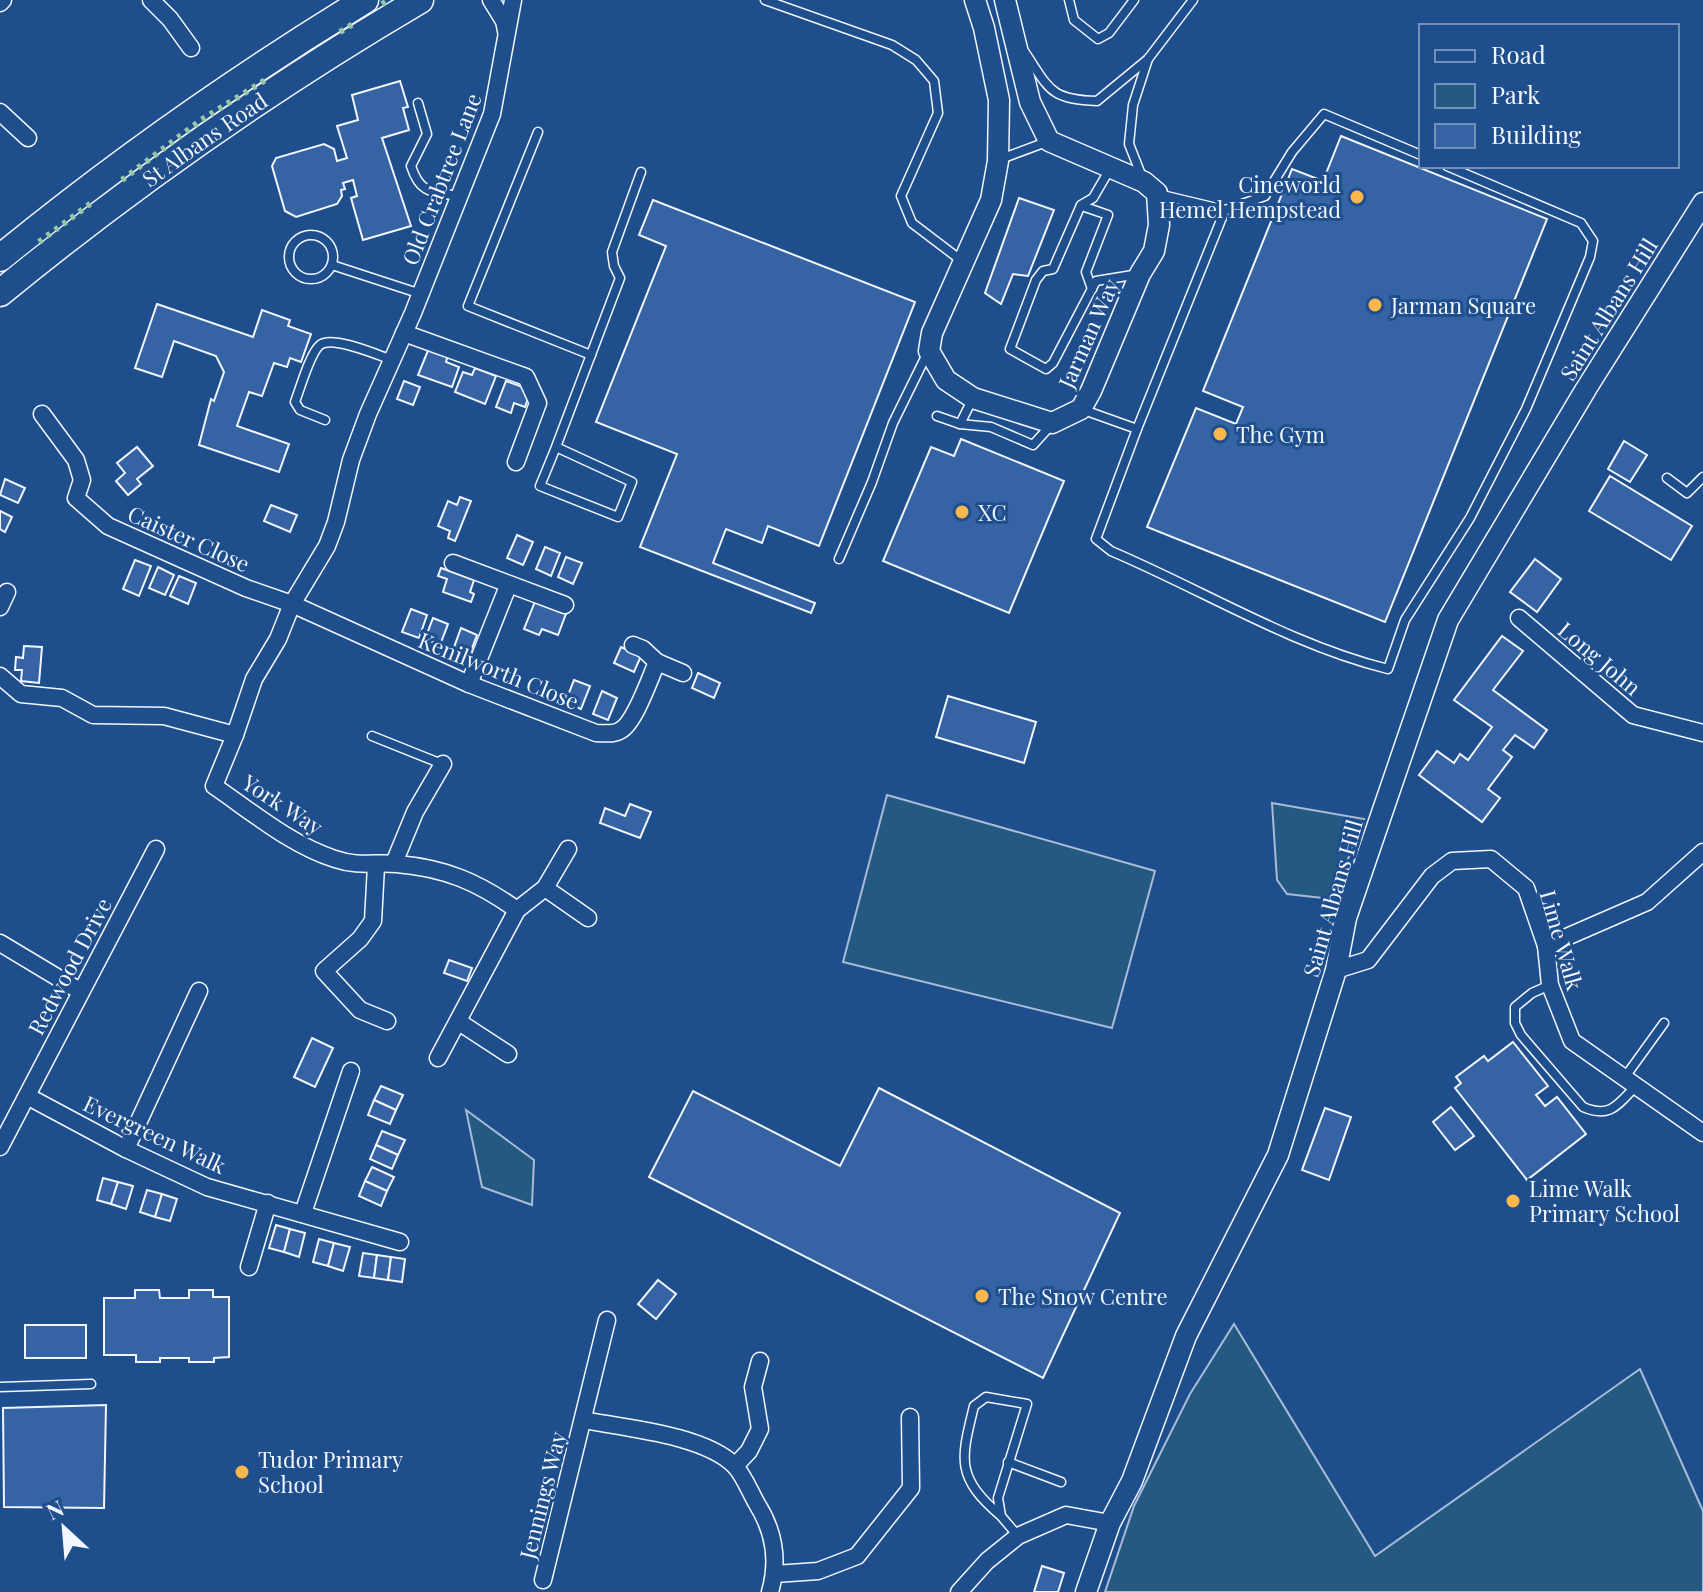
<svg xmlns="http://www.w3.org/2000/svg" width="1703" height="1592" font-family="'Playfair Display',serif">
	<style>
		.green { fill: #245a82; stroke: #a8bbd7; stroke-width: 2 }
		.building { fill: #3563a3; stroke: #f2f6ff; stroke-width: 2 }
		.lines { fill: none; stroke-linecap: round; stroke-linejoin: round }
		.service-casing { stroke: #f2f6ff; stroke-width: 11 }
		.minor-casing { stroke: #f2f6ff; stroke-width: 19 }
		.tertiary-casing { stroke: #f2f6ff; stroke-width: 23 }
		.primary-casing { stroke: #f2f6ff; stroke-width: 29 }
		.service { stroke: #1f4e8c; stroke-width: 8 }
		.minor { stroke: #1f4e8c; stroke-width: 16 }
		.tertiary { stroke: #1f4e8c; stroke-width: 20 }
		.primary { stroke: #1f4e8c; stroke-width: 26 }
		.hedge { stroke: #97c8a6; stroke-width: 6; stroke-dasharray: 4 6; stroke-linecap: butt }
		.poi-dot { fill: #ffb74d; stroke: #1f4e8c; stroke-width: 3 }
		.labels { text-anchor: middle; dominant-baseline: central; stroke-width: 6; stroke-linejoin: round; paint-order: stroke }
		.street-label { font-size: 22px; fill: #f2f6ff; stroke: #1f4e8c }
		.poi-label { font-size: 22px; fill: #f2f6ff; stroke: #1f4e8c; text-anchor: start }
	</style>
	<rect width="100%" height="100%" fill="#1f4e8c"/>
	<g class="green">
		<polygon points="887,795 1155,871 1112,1028 843,962"/>
		<polygon points="1272,803 1364,819 1332,899 1287,894 1277,880"/>
		<polygon points="466,1110 534,1160 532,1205 482,1187"/>
		<polygon points="1234,1324 1375,1556 1640,1369 1703,1511 1703,1592 1105,1592 1134,1506 1190,1394"/>
	</g>
	<g class="building">
		<polygon points="400,81 408,107 403,108 409,130 382,138 411,226 363,240 351,198 357,196 353,180 343,183 345,189 341,190 342,196 337,204 296,217 285,211 272,166 276,158 324,144 334,149 337,161 347,158 337,126 358,120 352,95"/>
		<polygon points="1341,136 1547,219 1385,622 1147,527 1196,408 1236,424 1243,407 1203,391 1292,169 1323,181"/>
		<polygon points="1019,198 1054,210 1028,276 1013,274 1001,304 985,293"/>
		<polygon points="653,200 915,302 819,546 768,526 762,543 726,529 713,563 815,603 811,613 640,547 677,454 596,422 666,246 639,235"/>
		<polygon points="157,304 253,337 262,310 290,320 288,326 311,334 301,362 290,358 287,367 274,363 262,396 249,392 237,426 289,444 279,472 199,445 211,399 214,401 224,372 216,356 174,341 162,377 135,368"/>
		<polygon points="429,348 448,355 446,362 459,367 452,387 418,375"/>
		<polygon points="475,368 496,376 485,404 455,392 463,372 472,375"/>
		<polygon points="404,381 420,387 413,405 397,399"/>
		<polygon points="506,381 531,390 525,407 514,403 511,413 496,407"/>
		<polygon points="961,439 1064,481 1009,613 883,561 931,447 954,456"/>
		<polygon points="1624,441 1647,455 1630,482 1608,469"/>
		<polygon points="137,447 153,466 137,479 141,484 128,495 116,481 125,473 117,463"/>
		<polygon points="1610,476 1692,526 1671,560 1589,511"/>
		<polygon points="5,479 25,488 18,503 0,495"/>
		<polygon points="460,497 471,501 455,541 448,538 450,531 438,526 448,501 457,505"/>
		<polygon points="271,505 297,515 290,532 264,521"/>
		<polygon points="0,511 12,517 5,532 0,529"/>
		<polygon points="517,535 533,542 523,565 507,558"/>
		<polygon points="545,547 560,553 551,576 536,569"/>
		<polygon points="566,557 582,563 573,584 558,577"/>
		<polygon points="1535,559 1561,579 1537,612 1510,592"/>
		<polygon points="135,560 151,566 139,596 123,589"/>
		<polygon points="158,567 174,575 165,595 149,588"/>
		<polygon points="441,568 474,580 470,592 474,594 471,602 443,592 447,579 438,576"/>
		<polygon points="179,576 196,583 188,604 170,596"/>
		<polygon points="536,599 567,611 558,635 542,629 539,635 524,629"/>
		<polygon points="411,609 427,615 419,638 402,632"/>
		<polygon points="433,618 448,624 440,645 425,639"/>
		<polygon points="461,628 477,635 469,656 453,650"/>
		<polygon points="1502,636 1523,651 1493,690 1547,730 1534,748 1515,735 1503,750 1512,757 1488,789 1500,798 1482,822 1419,775 1437,751 1454,763 1460,754 1468,760 1492,727 1454,700"/>
		<polygon points="24,646 42,647 39,683 21,681 22,670 15,670 16,657 23,658"/>
		<polygon points="621,647 641,656 634,672 614,663"/>
		<polygon points="698,673 720,683 714,698 692,688"/>
		<polygon points="574,680 590,686 581,709 565,703"/>
		<polygon points="602,691 617,698 608,720 593,714"/>
		<polygon points="948,696 1036,722 1024,763 936,737"/>
		<polygon points="630,804 651,812 640,838 600,823 605,808 625,816"/>
		<polygon points="449,960 472,968 467,981 444,973"/>
		<polygon points="312,1038 333,1048 315,1087 294,1077"/>
		<polygon points="1513,1042 1548,1086 1536,1095 1545,1106 1557,1097 1586,1134 1527,1180 1455,1088 1461,1083 1456,1077 1484,1056 1488,1061"/>
		<polygon points="381,1086 403,1095 396,1110 374,1100"/>
		<polygon points="879,1088 1120,1213 1043,1378 649,1177 693,1091 840,1166"/>
		<polygon points="374,1100 396,1110 390,1124 368,1115"/>
		<polygon points="1451,1107 1474,1136 1455,1150 1433,1122"/>
		<polygon points="1325,1108 1351,1117 1329,1180 1302,1170"/>
		<polygon points="382,1131 405,1140 398,1155 376,1145"/>
		<polygon points="376,1145 398,1155 392,1169 370,1159"/>
		<polygon points="372,1167 394,1177 387,1191 365,1181"/>
		<polygon points="103,1178 118,1182 111,1204 97,1200"/>
		<polygon points="365,1181 387,1191 381,1206 359,1196"/>
		<polygon points="118,1182 133,1186 126,1209 111,1204"/>
		<polygon points="147,1190 162,1194 155,1217 140,1212"/>
		<polygon points="162,1194 177,1199 170,1221 155,1217"/>
		<polygon points="276,1225 290,1229 284,1252 269,1248"/>
		<polygon points="290,1229 305,1233 299,1257 284,1252"/>
		<polygon points="319,1239 334,1243 328,1266 313,1262"/>
		<polygon points="334,1243 350,1247 343,1271 328,1266"/>
		<polygon points="363,1253 377,1255 374,1278 359,1276"/>
		<polygon points="377,1255 391,1257 388,1280 374,1278"/>
		<polygon points="391,1257 405,1259 402,1282 388,1280"/>
		<polygon points="658,1280 676,1294 656,1319 638,1304"/>
		<polygon points="135,1290 159,1290 160,1298 189,1298 189,1290 213,1290 213,1297 229,1297 229,1357 214,1358 214,1362 189,1362 189,1358 160,1358 160,1362 136,1362 136,1355 104,1355 104,1298 135,1298"/>
		<rect x="25" y="1325" width="61" height="33"/>
		<polygon points="106,1405 104,1508 4,1507 3,1408"/>
		<polygon points="1042,1566 1064,1573 1058,1592 1034,1592"/>
	</g>
	<g class="lines">
		<defs>
			<g id="service">
				<polyline points="765,0 892,45 916,60 934,81 938,113 901,196 912,223 962,261"/>
				<polyline points="1069,0 1074,20 1098,39 1109,33 1134,0"/>
				<path d="M1024,51c25,37 25,49 73,50l51,-42 45,-59"/>
				<path d="M418,103l9,31 -16,32c9,28 21,26 48,30"/>
				<polyline points="538,132 468,306 591,355"/>
				<polyline points="998,160 1049,141"/>
				<polyline points="1111,173 1107,174 1093,198 1081,205 1053,269 1043,271 1036,280 1010,349 1046,369 1053,363 1096,281 1139,274"/>
				<polyline points="1142,177 1129,144 1133,105 1148,59"/>
				<polyline points="1158,194 1225,210 1265,196 1292,152 1324,114 1421,155"/>
				<polyline points="1082,206 1108,215 1086,272 1092,289"/>
				<path d="M1225,210l-88,219 -41,110 15,12c92,39 180,94 277,118l17,-49 65,-102 56,-109 64,-152 3,-16 -12,-18 -134,-57"/>
				<circle cx="311" cy="257" r="22"/>
				<polyline points="332,265 421,294"/>
				<polyline points="1081,409 1137,429"/>
				<polyline points="937,416 960,424 991,427 1033,445 1052,424"/>
				<path d="M325,420l-25,-10 -5,-8c5,-13 15,-49 25,-57 12,-10 58,10 72,15"/>
				<polyline points="960,424 972,400"/>
				<polyline points="556,447 540,486 618,517 632,482 556,447 620,278 614,266 612,252 641,172"/>
				<polyline points="1667,478 1687,493 1703,477"/>
				<polyline points="839,559 872,482 893,423 927,354"/>
				<polyline points="372,736 442,764"/>
				<path d="M1550,985l-18,8 -17,14v16l6,12 62,72c28,12 35,-3 54,-22"/>
				<polyline points="1625,1077 1664,1023"/>
				<polyline points="0,1387 91,1384"/>
				<polyline points="1008,1462 1061,1482"/>
				<path d="M1001,1516c-46,-39 -40,-57 -27,-110l12,-9 41,7 -29,94 3,18 17,20"/>
			</g>
			<g id="minor">
				<polyline points="151,0 170,19 191,48"/>
				<polyline points="491,0 504,21 506,31"/>
				<path d="M513,0l-21,114 -79,199 -45,101 -17,46 -15,62 -9,24 -35,58 -14,35 -24,40 -19,56 -21,51c38,26 77,59 121,73 23,8 41,3 62,5 48,4 81,18 120,46"/>
				<polyline points="0,3 3,0"/>
				<polyline points="0,112 28,138"/>
				<polyline points="404,333 526,377 538,403 516,462"/>
				<path d="M42,414l34,46 6,20 -6,18 32,28 138,62 46,16 177,80 127,49c8,0 18,2 25,-3 14,-8 29,-52 36,-68l-14,-13 -10,-4"/>
				<polyline points="453,563 565,605"/>
				<polyline points="0,607 7,592"/>
				<polyline points="1519,618 1633,715 1703,733"/>
				<polyline points="657,662 683,673"/>
				<polyline points="0,676 21,694 62,698 93,715 164,716 235,735"/>
				<polyline points="469,684 508,586"/>
				<polyline points="394,863 415,812 443,764"/>
				<polyline points="376,866 373,921 360,939 324,971 360,1010 387,1021"/>
				<polyline points="545,888 588,918"/>
				<polyline points="0,943 80,991"/>
				<polyline points="1546,946 1647,902 1703,852"/>
				<polyline points="1336,970 1368,960 1432,876 1452,861 1491,859 1526,888 1546,946 1550,985 1572,1041 1703,1133"/>
				<polyline points="459,1022 508,1054"/>
				<polyline points="438,1058 517,910 545,888 568,849"/>
				<polyline points="27,1096 126,1149 207,1187 400,1242"/>
				<polyline points="0,1147 156,849"/>
				<polyline points="126,1149 199,991"/>
				<polyline points="303,1213 351,1071"/>
				<polyline points="249,1267 268,1203"/>
				<path d="M583,1420c42,8 122,15 152,46 9,10 15,26 22,38 17,27 22,57 13,88"/>
				<polyline points="735,1466 749,1451 760,1429 753,1387 760,1361"/>
				<polyline points="775,1574 818,1571 857,1556 911,1488 910,1417"/>
				<polyline points="543,1580 607,1320"/>
				<polyline points="959,1592 987,1561 1018,1536 1066,1515 1110,1523"/>
			</g>
			<g id="tertiary">
				<polyline points="975,0 984,28 999,100 998,161 991,200 932,333 929,351 946,380 973,398 1052,423 1081,409 1091,391 1140,274 1154,251 1159,225 1157,193 1144,182 1049,141 1030,102 1005,0"/>
				<polyline points="1086,1592 1110,1523 1132,1481 1186,1336 1278,1155 1336,970 1346,918 1448,620 1586,389 1703,203"/>
			</g>
			<g id="primary">
				<path d="M0,258c116,-95 237,-180 365,-258"/>
				<path id="s1" d="M0,293c133,-109 272,-206 420,-293"/>
			</g>
		</defs>
		<use href="#service" class="service-casing"/>
		<use href="#minor" class="minor-casing"/>
		<use href="#tertiary" class="tertiary-casing"/>
		<use href="#primary" class="primary-casing"/>
		<use href="#service" class="service"/>
		<use href="#minor" class="minor"/>
		<use href="#tertiary" class="tertiary"/>
		<use href="#primary" class="primary"/>
		<g class="hedge">
			<polyline points="382,4 389,0"/>
			<polyline points="340,32 353,24"/>
			<polyline points="122,180 201,120 267,79"/>
			<polyline points="39,242 94,201"/>
		</g>
	</g>
	<g class="poi-dot">
		<circle cx="1357" cy="197" r="8"/>
		<circle cx="1375" cy="305" r="8"/>
		<circle cx="1220" cy="434" r="8"/>
		<circle cx="962" cy="512" r="8"/>
		<circle cx="1513" cy="1201" r="8"/>
		<circle cx="982" cy="1296" r="8"/>
		<circle cx="242" cy="1472" r="8"/>
	</g>
	<g class="labels">
		<g class="street-label">
			<text stroke="none"><textPath href="#s1" startOffset="256">St Albans Road</textPath></text>
			<text transform="translate(441 179) rotate(-69)">Old Crabtree Lane</text>
			<text transform="translate(1608 309) rotate(-58)">Saint Albans Hill</text>
			<text transform="translate(1088 333) rotate(-66)">Jarman Way</text>
			<text transform="translate(189 538) rotate(24)">Caister Close</text>
			<text transform="translate(1600 658) rotate(40)">Long John</text>
			<text transform="translate(499 670) rotate(22)">Kenilworth Close</text>
			<text transform="translate(283 804) rotate(33)">York Way</text>
			<text transform="translate(1332 898) rotate(-74)">Saint Albans Hill</text>
			<text transform="translate(1562 940) rotate(74)">Lime Walk</text>
			<text transform="translate(69 966) rotate(-62)">Redwood Drive</text>
			<text transform="translate(155 1134) rotate(25)">Evergreen Walk</text>
			<text transform="translate(542 1495) rotate(-76)">Jennings Way</text>
		</g>
		<g class="poi-label">
			<text x="1341" y="184" text-anchor="end">Cineworld<tspan x="1341" dy="25">Hemel Hempstead</tspan></text>
			<text x="1391" y="305">Jarman Square</text>
			<text x="1236" y="434">The Gym</text>
			<text x="978" y="512">XC</text>
			<text x="1529" y="1188">Lime Walk<tspan x="1529" dy="25">Primary School</tspan></text>
			<text x="998" y="1296">The Snow Centre</text>
			<text x="258" y="1459">Tudor Primary<tspan x="258" dy="25">School</tspan></text>
		</g>
	</g>
	<rect x="1419" y="24" width="260" height="144" fill="#1f4e8c" stroke="#7391ba" stroke-width="2"/>
	<rect x="1435" y="50" width="40" height="12" fill="#1f4e8c" stroke="#7391ba" stroke-width="2"/>
	<text x="1491" y="64" font-size="24" fill="#f2f6ff">Road</text>
	<rect x="1435" y="84" width="40" height="24" fill="#245a82" stroke="#7391ba" stroke-width="2"/>
	<text x="1491" y="104" font-size="24" fill="#f2f6ff">Park</text>
	<rect x="1435" y="124" width="40" height="24" fill="#3563a3" stroke="#7391ba" stroke-width="2"/>
	<text x="1491" y="144" font-size="24" fill="#f2f6ff">Building</text>
	<g transform="translate(64 1528) rotate(334)" stroke="#1f4e8c" stroke-width="6" paint-order="stroke">
	<path d="M0-6L14 30L0 20L-14 30Z" fill="#f2f6ff"/>
	<text y="-12" font-size="22" font-weight="bold" text-anchor="middle" fill="#f2f6ff">N</text>
	</g>
</svg>
